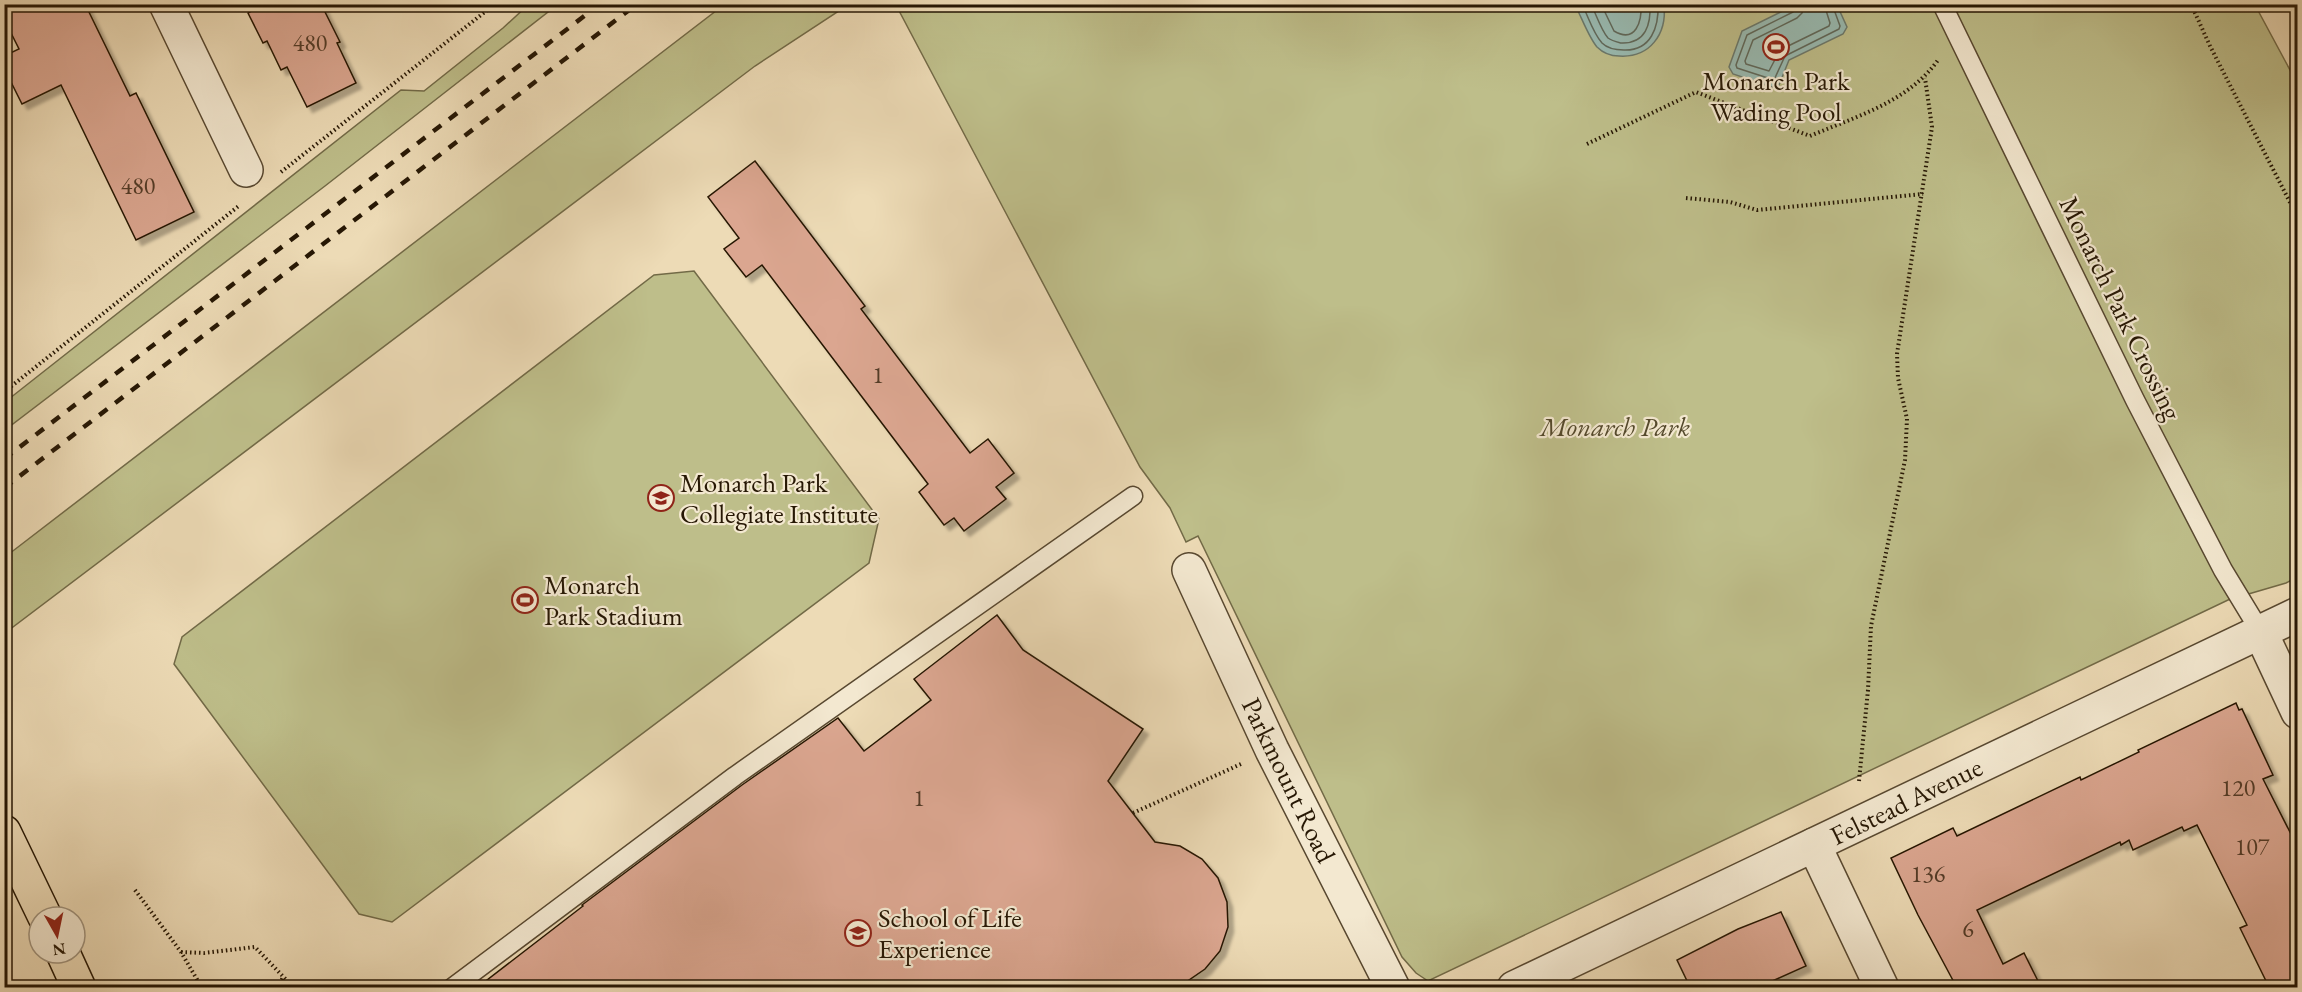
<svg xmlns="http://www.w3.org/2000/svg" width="2302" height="992" font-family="'EB Garamond',serif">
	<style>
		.green { fill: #bebe8a; stroke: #726a47; stroke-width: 1.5 }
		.water { fill: #99bbb2; stroke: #6b796c; stroke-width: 1.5 }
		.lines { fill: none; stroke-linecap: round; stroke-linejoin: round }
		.shore { stroke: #60695b; stroke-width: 1.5 }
		.building { fill: #dba690; stroke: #261704; stroke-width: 1.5; filter: url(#shadow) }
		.lane-casing { stroke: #584830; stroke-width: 21 }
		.street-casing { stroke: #584830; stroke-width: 36 }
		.primary-casing { stroke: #261704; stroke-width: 36 }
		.path { stroke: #261704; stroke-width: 4; stroke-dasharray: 1.5 3; stroke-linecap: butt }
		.lane { stroke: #f3e8d0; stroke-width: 18 }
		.street { stroke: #f3e8d0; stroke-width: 33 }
		.primary { stroke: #eddbb6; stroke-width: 33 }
		.rail { stroke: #261704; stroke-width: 4.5; stroke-dasharray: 10 10; stroke-linecap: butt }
		.labels { text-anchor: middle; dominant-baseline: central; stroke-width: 4.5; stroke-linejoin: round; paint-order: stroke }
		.number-label { font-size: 24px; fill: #533b27 }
		.poi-label { font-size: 27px; fill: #261704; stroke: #f3e8d0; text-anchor: start }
		.street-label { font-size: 27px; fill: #261704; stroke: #f3e8d0 }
		.park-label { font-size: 27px; font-style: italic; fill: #54492c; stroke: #f3e8d0 }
	</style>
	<defs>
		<filter id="shadow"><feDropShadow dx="5.5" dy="5.5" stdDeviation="1.5" flood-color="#0004"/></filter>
	</defs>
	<rect width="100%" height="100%" fill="#eddbb6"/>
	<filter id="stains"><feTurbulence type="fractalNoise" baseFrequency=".00333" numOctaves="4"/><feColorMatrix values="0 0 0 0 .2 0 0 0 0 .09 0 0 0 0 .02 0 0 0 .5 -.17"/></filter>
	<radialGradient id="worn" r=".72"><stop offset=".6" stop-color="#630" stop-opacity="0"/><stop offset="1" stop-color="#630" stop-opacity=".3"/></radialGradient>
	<g class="green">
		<polygon points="725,4 848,5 755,66 5,633 5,557"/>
		<polygon points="528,5 557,5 325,186 5,430 5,402 401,90 424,91 503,28"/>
		<polygon points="896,5 2255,5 2297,83 2297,577 2286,583 2228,600 1428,981 1416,973 1402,957 1198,536 1186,542 1170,508 1140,467"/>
		<polygon points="694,271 879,519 869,563 392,922 359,914 174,664 182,637 654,275"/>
	</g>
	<g class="water">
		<path d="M1575,5h89c3,29 -14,53 -45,51 -8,0 -16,-3 -22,-9 -8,-9 -16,-31 -22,-42z"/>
		<polygon points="1795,5 1837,5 1847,27 1843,34 1789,60 1779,85 1772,87 1733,74 1729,67 1742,31"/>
	</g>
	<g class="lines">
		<g class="shore">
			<path d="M1582,4c6,12 11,29 20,39 6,6 14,7 22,7 27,1 35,-23 34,-46"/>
			<path d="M1591,4c5,10 10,26 17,34 4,3 9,4 13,5 25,1 30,-19 29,-39"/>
			<path d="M1601,4l13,27c22,13 28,-10 27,-27"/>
			<polyline points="1796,4 1793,12 1747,35 1736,65 1737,68 1774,80 1785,56 1839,29 1840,26 1832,4"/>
			<polyline points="1804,4 1802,13 1797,18 1753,40 1745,61 1746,64 1769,71 1780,50 1829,26 1830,23 1824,4"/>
		</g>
	</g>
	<g class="building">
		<polygon points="4,4 85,4 130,96 136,93 194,212 136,240 61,85 22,104 4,68 4,56 19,49 4,19"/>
		<polygon points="264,4 321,4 340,42 337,43 356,83 307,107 287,67 281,70 267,41 263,43 248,13"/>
		<polygon points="755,161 865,306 861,309 970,453 988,439 1014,473 996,487 1006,499 964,531 954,518 944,525 919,492 928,484 762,265 746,277 724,249 739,238 708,197"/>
		<polygon points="997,615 1023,650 1143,729 1108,781 1155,842 1180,846 1202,859 1218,878 1227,902 1228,927 1220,951 1205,969 1186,982 1168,987 478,987 583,906 582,905 742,785 838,718 864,751 931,700 914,679"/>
		<polygon points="2236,703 2239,710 2242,709 2273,775 2263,779 2298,848 2298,987 2269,987 2240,928 2247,925 2197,825 2184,831 2182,827 2133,850 2129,840 2121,845 2120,842 1977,910 2003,964 2024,953 2041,987 1953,987 1956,986 1918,915 1891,858 1953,828 1957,836 2080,777 2081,780 2139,752 2138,750"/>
		<polygon points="1781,912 1806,966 1759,987 1690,987 1677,960 1738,929"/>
	</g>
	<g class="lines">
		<defs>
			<g id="lane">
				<polyline points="1942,4 2135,400 2223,570 2260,631"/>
				<polyline points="452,988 735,776 1133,496"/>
			</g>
			<g id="street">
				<polyline points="166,4 246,170"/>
				<polyline points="1189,570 1272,750 1393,988"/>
				<polyline points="2260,631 2298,712"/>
				<polyline points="1814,845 1882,988"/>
				<polyline points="1514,988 2298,614"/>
			</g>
			<g id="primary">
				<polyline points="4,832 45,917"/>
				<polyline points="63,953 79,988"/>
			</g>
		</defs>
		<use href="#lane" class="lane-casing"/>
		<use href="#street" class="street-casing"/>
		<use href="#primary" class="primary-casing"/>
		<g class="path">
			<polyline points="2191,4 2210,46 2298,218"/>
			<path d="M1587,144l109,-52 114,44c47,-20 98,-34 128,-76"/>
			<polyline points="281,172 495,4"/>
			<polyline points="1686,198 1730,202 1757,210 1923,194"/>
			<polyline points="4,392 240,205"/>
			<polyline points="1859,781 1868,690 1871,626 1905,460 1907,419 1898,378 1897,354 1932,127 1925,78"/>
			<polyline points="1133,813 1241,764"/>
			<polyline points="135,890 181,952 202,988"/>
			<polyline points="181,952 204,953 255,947 294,988"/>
			<polyline points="278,988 283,977"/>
		</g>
		<use href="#lane" class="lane"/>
		<use href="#street" class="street"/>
		<use href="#primary" class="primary"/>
		<g class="rail">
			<polyline points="4,459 600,4"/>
			<polyline points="4,488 637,4"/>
		</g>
	</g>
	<defs>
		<symbol id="stadium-ring" viewBox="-11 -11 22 22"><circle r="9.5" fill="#f3e8d0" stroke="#8f2418" stroke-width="1.5"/><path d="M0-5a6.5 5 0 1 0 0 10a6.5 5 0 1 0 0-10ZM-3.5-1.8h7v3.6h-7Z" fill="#8f2418"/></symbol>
		<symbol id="school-ring" viewBox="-11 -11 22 22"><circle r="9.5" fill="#f3e8d0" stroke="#8f2418" stroke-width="1.5"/><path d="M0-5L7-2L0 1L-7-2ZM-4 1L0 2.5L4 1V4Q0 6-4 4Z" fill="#8f2418"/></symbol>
	</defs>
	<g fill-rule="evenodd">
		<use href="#stadium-ring" x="1761" y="32" width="30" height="30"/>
		<use href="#school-ring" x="646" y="483" width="30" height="30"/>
		<use href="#stadium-ring" x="510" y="585" width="30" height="30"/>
		<use href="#school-ring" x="843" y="918" width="30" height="30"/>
	</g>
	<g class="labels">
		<g class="number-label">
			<text x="310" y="42">480</text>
			<text x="138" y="185">480</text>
			<text x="878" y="374">1</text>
			<text x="2238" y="787">120</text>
			<text x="919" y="797">1</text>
			<text x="2252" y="846">107</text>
			<text x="1928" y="873">136</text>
			<text x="1968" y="928">6</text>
		</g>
		<g class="poi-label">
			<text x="1776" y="80" text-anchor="middle">Monarch Park<tspan x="1776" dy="31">Wading Pool</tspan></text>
			<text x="680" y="482">Monarch Park<tspan x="680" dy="31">Collegiate Institute</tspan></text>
			<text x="544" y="584">Monarch<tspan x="544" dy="31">Park Stadium</tspan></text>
			<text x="878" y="917">School of Life<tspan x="878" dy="31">Experience</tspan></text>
		</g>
		<g class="street-label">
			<text transform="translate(2121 308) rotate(64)">Monarch Park Crossing</text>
			<text transform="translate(1289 780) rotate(64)">Parkmount Road</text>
			<text transform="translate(1906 801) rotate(-26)">Felstead Avenue</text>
		</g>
		<g class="park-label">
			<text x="1615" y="426">Monarch Park</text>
		</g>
	</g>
	<rect width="2302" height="992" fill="none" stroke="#eddbb6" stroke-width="24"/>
	<rect x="6" y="6" width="2290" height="980" fill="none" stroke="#261704" stroke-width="3"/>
	<rect x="12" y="12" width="2278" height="968" fill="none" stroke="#261704" stroke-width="1.5"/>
	<g transform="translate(57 935) rotate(171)"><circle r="28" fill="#f3e8d0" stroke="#a1947e" stroke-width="1.5"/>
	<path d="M0-4.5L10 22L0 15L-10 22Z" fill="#8f2418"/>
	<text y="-9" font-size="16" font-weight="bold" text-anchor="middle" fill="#261704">N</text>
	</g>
	<rect width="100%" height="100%" filter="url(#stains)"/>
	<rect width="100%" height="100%" fill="url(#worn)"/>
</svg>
